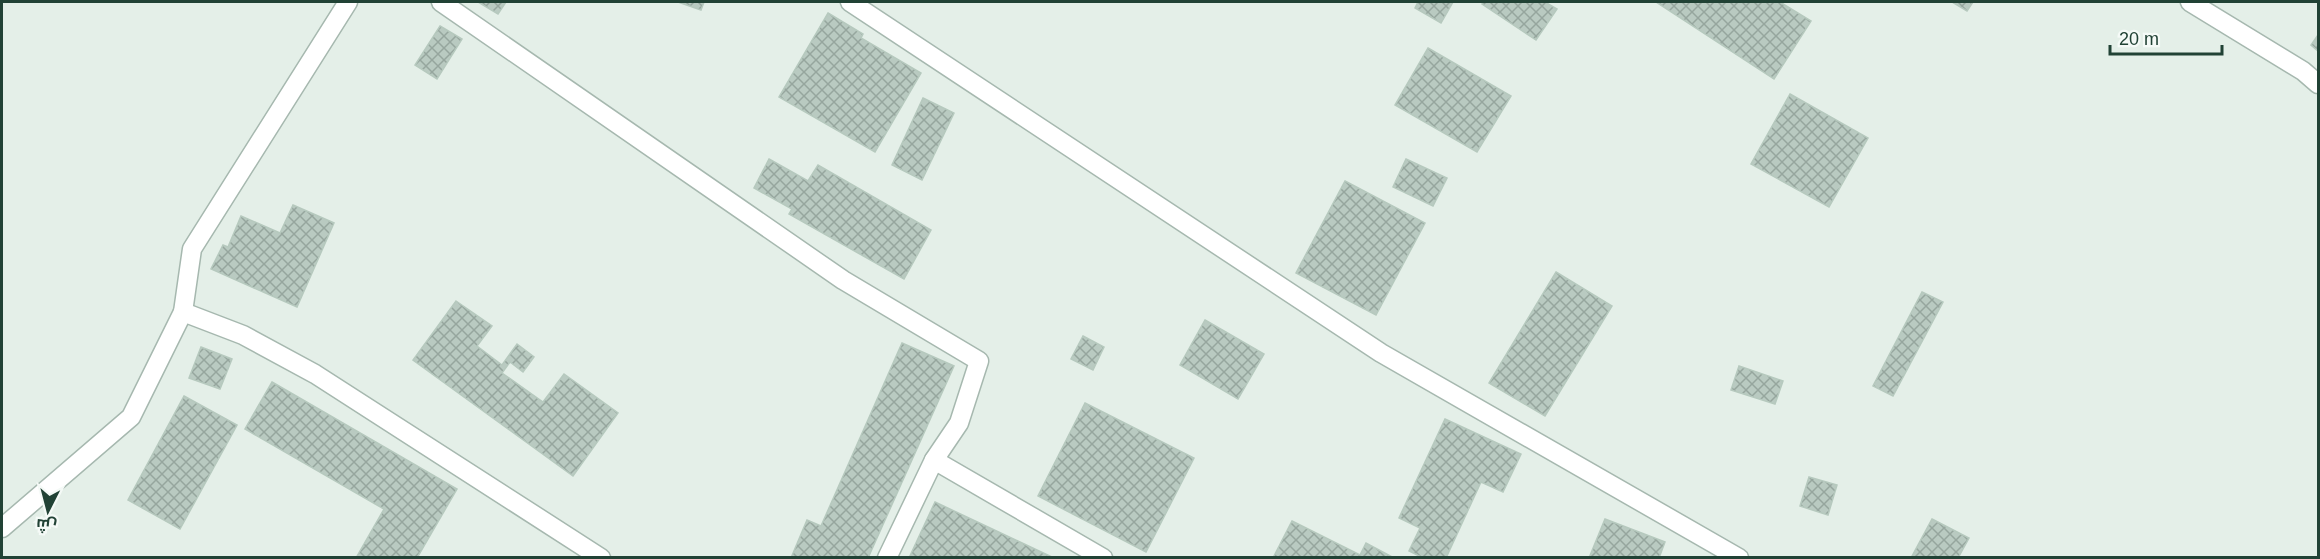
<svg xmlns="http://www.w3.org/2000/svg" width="2320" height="559" font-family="Arial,Cairo,sans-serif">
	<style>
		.building { fill: url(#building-cross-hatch); stroke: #b6c9be; stroke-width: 1.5 }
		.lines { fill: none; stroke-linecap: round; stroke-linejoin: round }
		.minor-casing { stroke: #a6b8af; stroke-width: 21 }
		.minor { stroke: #fff; stroke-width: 18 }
	</style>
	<defs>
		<pattern id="building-cross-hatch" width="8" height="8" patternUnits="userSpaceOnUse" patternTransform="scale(1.5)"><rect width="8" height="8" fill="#b9cac1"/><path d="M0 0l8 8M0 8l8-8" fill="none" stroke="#96a69e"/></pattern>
	</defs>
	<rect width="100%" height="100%" fill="#e4efe8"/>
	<g class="building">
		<polygon points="478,2 506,2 498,14"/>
		<polygon points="678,2 704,2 701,10"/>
		<polygon points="1418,2 1453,2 1441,23 1415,8"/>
		<polygon points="1483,2 1545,2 1557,9 1536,40 1482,4"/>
		<polygon points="1656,2 1780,2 1811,21 1774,79"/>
		<polygon points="1952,2 1973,2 1967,11"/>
		<polygon points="828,13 863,34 861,38 921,73 875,152 779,97"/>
		<polygon points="440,26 462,39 437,79 415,65"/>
		<polygon points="2318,35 2318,51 2311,45"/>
		<polygon points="1428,48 1511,96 1477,152 1395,105"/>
		<polygon points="1790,94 1868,138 1829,207 1751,164"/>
		<polygon points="923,98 954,113 922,180 892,165"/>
		<polygon points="769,159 808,181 818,165 931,230 904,279 789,214 792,209 754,188"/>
		<polygon points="1406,159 1447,178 1433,206 1393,187"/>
		<polygon points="1345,181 1425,223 1376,315 1296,273"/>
		<polygon points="293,205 334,223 297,307 211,269 223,245 228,247 241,216 280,233"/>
		<polygon points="1556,272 1612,306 1545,416 1489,383"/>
		<polygon points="1922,292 1943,302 1893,396 1873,386"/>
		<polygon points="456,301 492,326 477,346 502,365 517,344 534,357 523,372 510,362 502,373 543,402 564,374 618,413 573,476 413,360"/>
		<polygon points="1205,320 1264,354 1238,399 1180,365"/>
		<polygon points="1083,336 1104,347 1093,370 1071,359"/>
		<polygon points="902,343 954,366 868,558 791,558 807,520 821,526"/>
		<polygon points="201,347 232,359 220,389 189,378"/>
		<polygon points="1739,366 1783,381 1775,404 1731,390"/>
		<polygon points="272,382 457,489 417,558 356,558 384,509 245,429"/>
		<polygon points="184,396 237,425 180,529 128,500"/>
		<polygon points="1085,403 1194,458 1146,552 1038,496"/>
		<polygon points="1445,419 1521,454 1503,492 1481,482 1446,558 1423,558 1409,551 1420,528 1399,518"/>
		<polygon points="1809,477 1837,485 1828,515 1800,506"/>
		<polygon points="935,502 1054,558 909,558"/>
		<polygon points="1605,519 1665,542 1659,558 1589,558"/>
		<polygon points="1932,519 1969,538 1958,558 1911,558"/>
		<polygon points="1292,521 1360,555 1366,543 1394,558 1273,558"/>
	</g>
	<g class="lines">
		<defs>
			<g id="minor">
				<polyline points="441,2 843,280 979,361 959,423 934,460 887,558"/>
				<polyline points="850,2 1381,353 1739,558"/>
				<polyline points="2190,2 2303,71 2318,84"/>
				<polyline points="183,312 192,249 348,2"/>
				<polyline points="934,460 1103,558"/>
				<polyline points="2,528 131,417 183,312 243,335 315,374 601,558"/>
			</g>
		</defs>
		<use href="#minor" class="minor-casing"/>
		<use href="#minor" class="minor"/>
	</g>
	<rect width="2320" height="559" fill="none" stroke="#214235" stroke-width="6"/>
	<g transform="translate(48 511) rotate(186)" stroke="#f5faf7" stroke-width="4.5" paint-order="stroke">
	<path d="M0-4.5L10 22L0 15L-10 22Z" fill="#214235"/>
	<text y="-9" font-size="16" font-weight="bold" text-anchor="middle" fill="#214235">ش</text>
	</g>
	<path d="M2110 45v9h112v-9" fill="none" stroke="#214235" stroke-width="3"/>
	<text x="2119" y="45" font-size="18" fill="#214235" stroke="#f5faf7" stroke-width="4.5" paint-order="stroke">20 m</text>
</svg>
